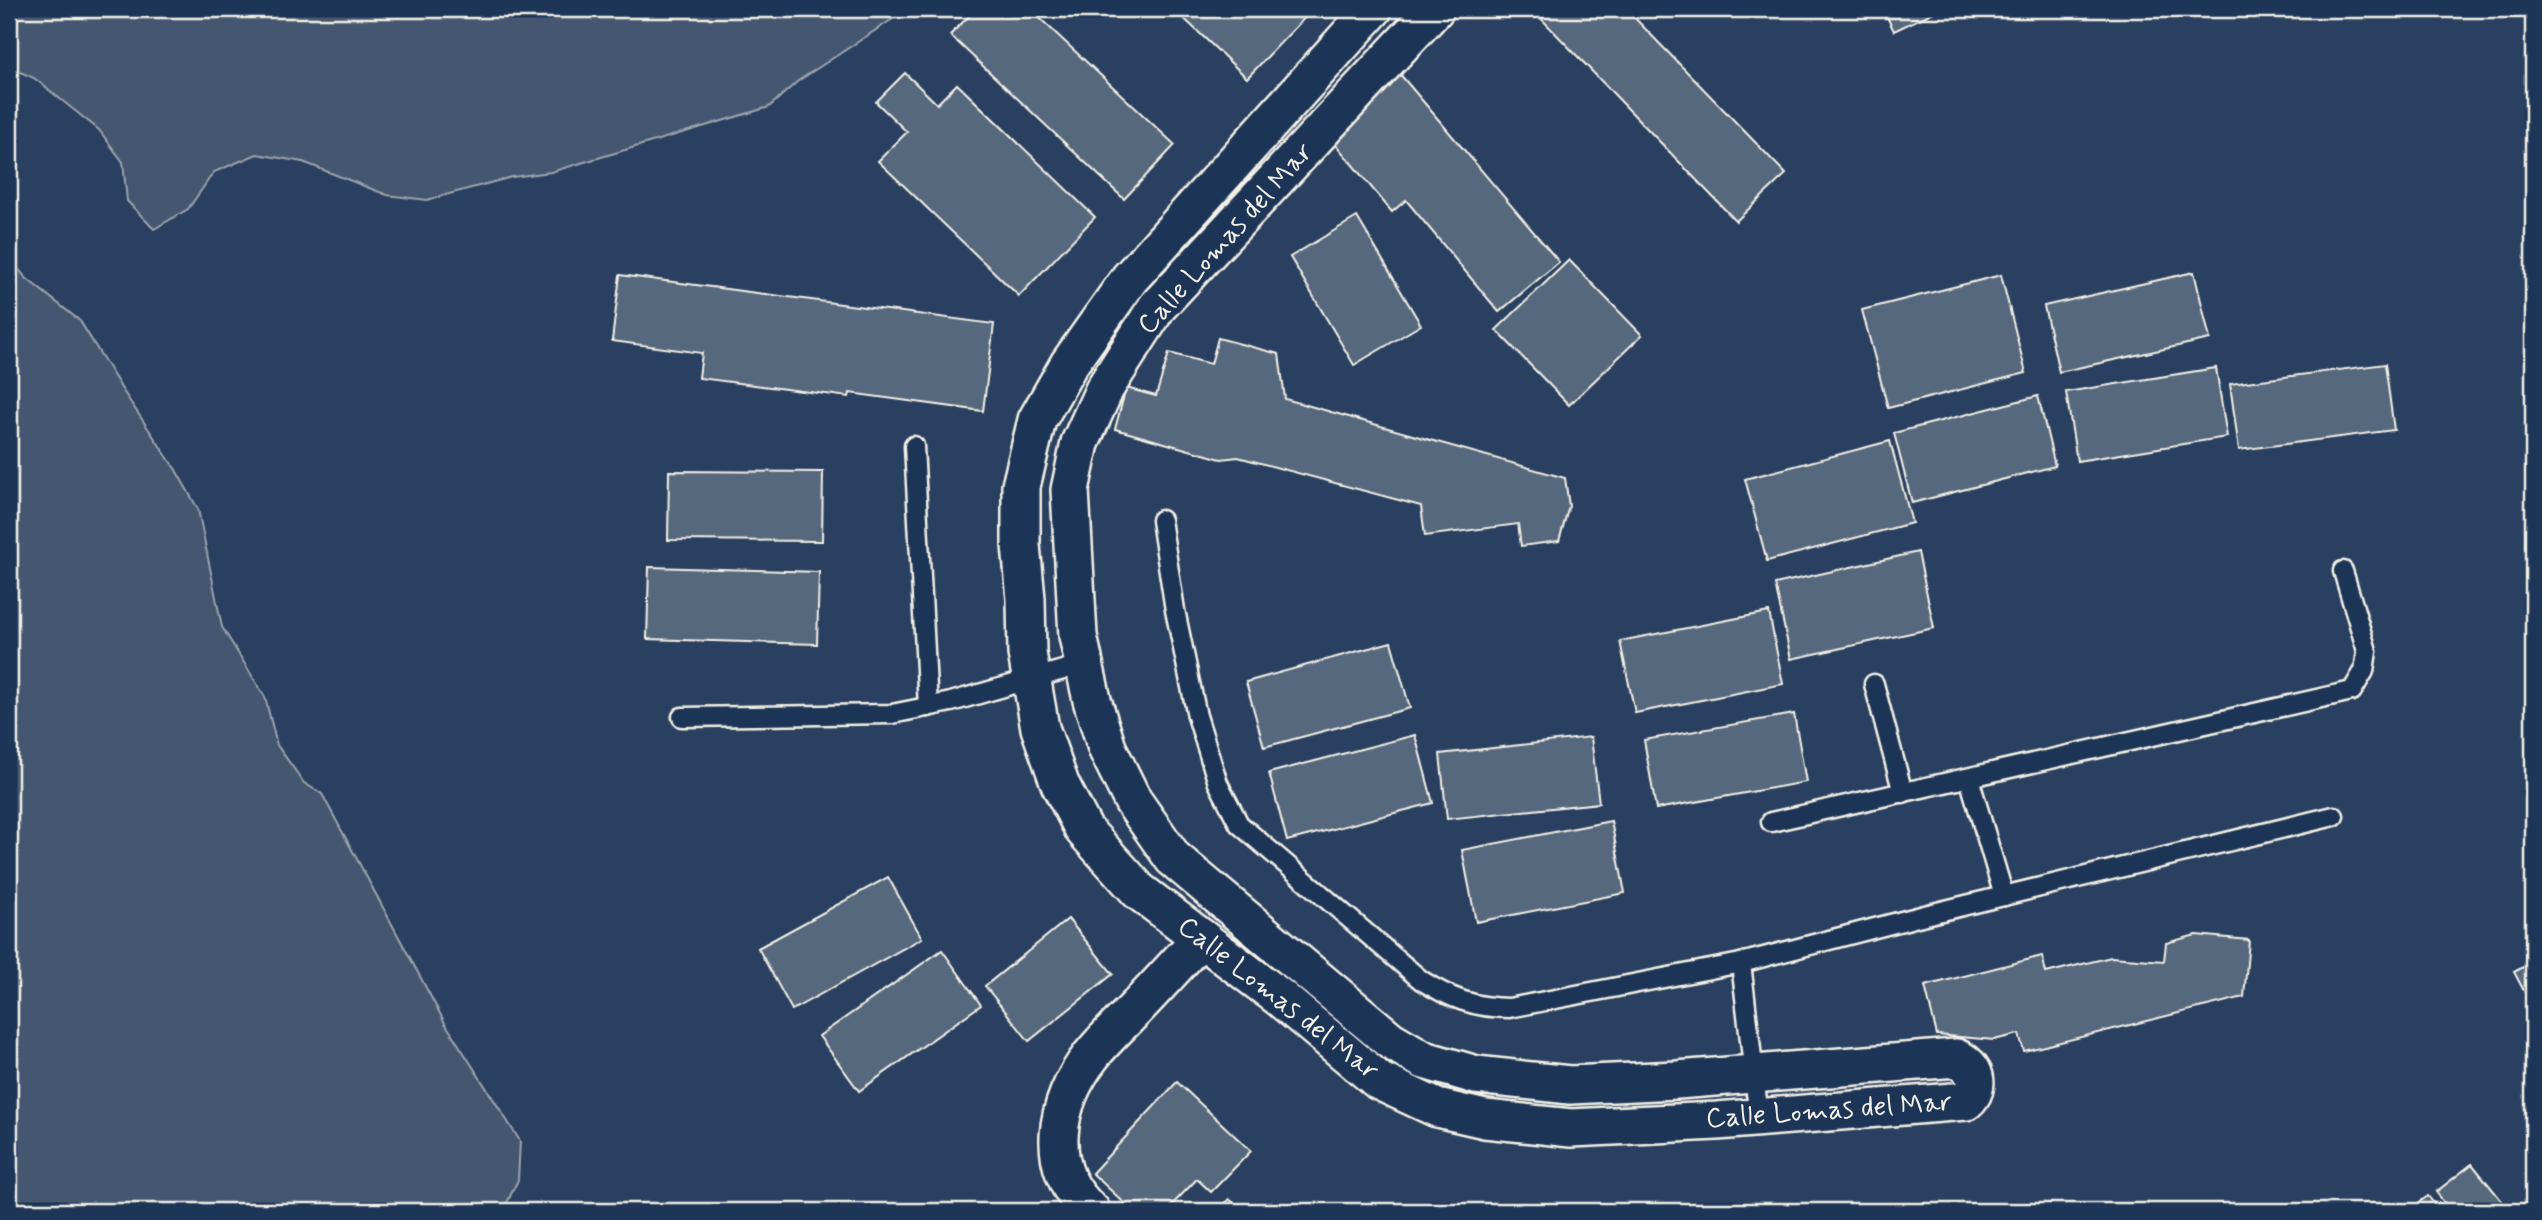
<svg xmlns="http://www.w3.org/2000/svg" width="2542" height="1220" font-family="Mynerve,sans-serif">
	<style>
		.green { fill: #445771; stroke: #9ca4ac; stroke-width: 2 }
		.building { fill: #56677d; stroke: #f4f1e8; stroke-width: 2 }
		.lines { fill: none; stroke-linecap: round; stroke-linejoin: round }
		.service-casing { stroke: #f4f1e8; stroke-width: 23 }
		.minor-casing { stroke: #f4f1e8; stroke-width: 42 }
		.service { stroke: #1d3557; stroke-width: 18 }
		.minor { stroke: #1d3557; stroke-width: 37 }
		.labels { text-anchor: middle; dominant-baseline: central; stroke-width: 5; stroke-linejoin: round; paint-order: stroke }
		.street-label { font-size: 28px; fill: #f4f1e8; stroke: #1d3557 }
	</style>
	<rect width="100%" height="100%" fill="#2a4060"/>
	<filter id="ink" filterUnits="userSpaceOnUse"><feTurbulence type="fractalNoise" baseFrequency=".0143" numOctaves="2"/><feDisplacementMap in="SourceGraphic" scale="14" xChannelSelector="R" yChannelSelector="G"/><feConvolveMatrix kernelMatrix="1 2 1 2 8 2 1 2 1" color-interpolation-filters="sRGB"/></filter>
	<g filter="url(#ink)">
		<g class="green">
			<polygon points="9,9 908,9 798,81 769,107 551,172 512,177 427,200 387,195 303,162 257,154 214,172 188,209 154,229 127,201 123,162 99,130 34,78 9,67"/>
			<polygon points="9,258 26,278 80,321 123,391 176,470 198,509 222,627 265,697 277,745 304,783 322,794 445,1023 520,1141 518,1180 503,1211 9,1211"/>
		</g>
		<g class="building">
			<polygon points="976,9 1030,9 1175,145 1124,199 950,35"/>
			<polygon points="1174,9 1313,9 1247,78"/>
			<polygon points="1532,9 1626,9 1786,174 1736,221"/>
			<polygon points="1883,9 1940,9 1894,31"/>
			<polygon points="905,73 937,104 957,84 1095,217 1019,296 878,161 907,132 876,102"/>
			<polygon points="1399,73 1559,262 1499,312 1406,200 1392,212 1326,133"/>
			<polygon points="1357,217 1421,325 1354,365 1290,257"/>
			<polygon points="1569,260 1642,335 1569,405 1496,330"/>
			<polygon points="2194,272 2210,339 2059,372 2044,306"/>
			<polygon points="620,275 994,324 983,411 850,393 849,397 699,378 702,353 612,341"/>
			<polygon points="2001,275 2026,373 1888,408 1862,310"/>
			<polygon points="1218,338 1279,354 1285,399 1565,478 1569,506 1559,541 1521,546 1518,524 1425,536 1421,506 1238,457 1221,459 1115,429 1126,388 1156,396 1169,353 1211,364"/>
			<polygon points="2385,364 2394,430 2239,450 2230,384"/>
			<polygon points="2216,368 2227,437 2077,461 2066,392"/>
			<polygon points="2038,396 2055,466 1912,503 1894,433"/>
			<polygon points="1890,441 1912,523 1767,561 1745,479"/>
			<polygon points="669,471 823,472 822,541 668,540"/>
			<polygon points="1918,552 1934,628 1791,659 1775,584"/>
			<polygon points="649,567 819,572 817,644 647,639"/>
			<polygon points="1769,612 1783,684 1635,713 1620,641"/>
			<polygon points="1391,642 1410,708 1264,747 1246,682"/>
			<polygon points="1794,714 1806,782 1656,809 1644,740"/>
			<polygon points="1415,735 1433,803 1287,841 1269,773"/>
			<polygon points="1591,737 1599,803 1447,819 1440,754"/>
			<polygon points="1611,821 1625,893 1476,922 1462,850"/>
			<polygon points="888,877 922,938 792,1010 758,948"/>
			<polygon points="1068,919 1113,974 1029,1041 985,986"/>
			<polygon points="2196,935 2249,940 2244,997 2024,1051 2019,1034 1994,1040 1937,1035 1925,986 2042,956 2046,973 2111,957 2164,961 2166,943"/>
			<polygon points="942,950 981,1005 859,1091 819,1036"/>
			<polygon points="2533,962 2533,1008 2514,972"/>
			<polygon points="1177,1082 1251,1151 1211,1192 1197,1179 1166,1211 1133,1211 1092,1173"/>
			<polygon points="2472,1164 2510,1211 2451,1211 2436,1192"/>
			<polygon points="2428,1196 2440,1211 2407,1211"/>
			<polygon points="1229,1199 1244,1211 1219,1211"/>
		</g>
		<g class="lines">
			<defs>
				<g id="service">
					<polyline points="914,446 928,707"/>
					<path d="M1161,520l14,90 22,106 21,67 21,41 182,156c28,18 54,28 88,28l232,-45 184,-48 409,-99"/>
					<polyline points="1874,684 1903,793"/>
					<polyline points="682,717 892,714 951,702 1084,664"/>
					<polyline points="1969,778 2004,896"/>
					<polyline points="1771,822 2352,691 2364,671 2367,651 2343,571"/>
					<polyline points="1741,963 1759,1118"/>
				</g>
				<g id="minor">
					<path d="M1373,9l-243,269 -61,86 -32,56 -16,66v59l5,54 1,54 13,75 20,56 24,46 55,61 140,106 100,84 58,27 48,11 86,9 146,-7 249,-20c16,-14 9,-36 -10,-43l-279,22 -107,5 -94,-10 -52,-15 -34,-20 -217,-182 -40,-57 -26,-53 -15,-48 -14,-64 -8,-146 10,-47 25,-55 52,-81 278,-298"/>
					<path d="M1091,1211c-49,-43 -36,-109 0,-155 14,-18 32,-34 48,-51 21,-22 42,-45 62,-67"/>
				</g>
			</defs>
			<use href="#service" class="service-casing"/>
			<use href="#minor" class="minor-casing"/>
			<use href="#service" class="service"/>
			<use href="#minor" class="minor"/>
		</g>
	</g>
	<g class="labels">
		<g class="street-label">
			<text transform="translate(1226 239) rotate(-48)">Calle Lomas del Mar</text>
			<text transform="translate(1278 999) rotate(38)">Calle Lomas del Mar</text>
			<text transform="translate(1829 1111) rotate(-4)">Calle Lomas del Mar</text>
		</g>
	</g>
	<rect width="2542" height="1220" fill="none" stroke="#1d3557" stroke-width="35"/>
	<rect x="18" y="18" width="2507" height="1185" fill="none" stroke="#f4f1e8" stroke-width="2.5" filter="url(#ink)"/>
</svg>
